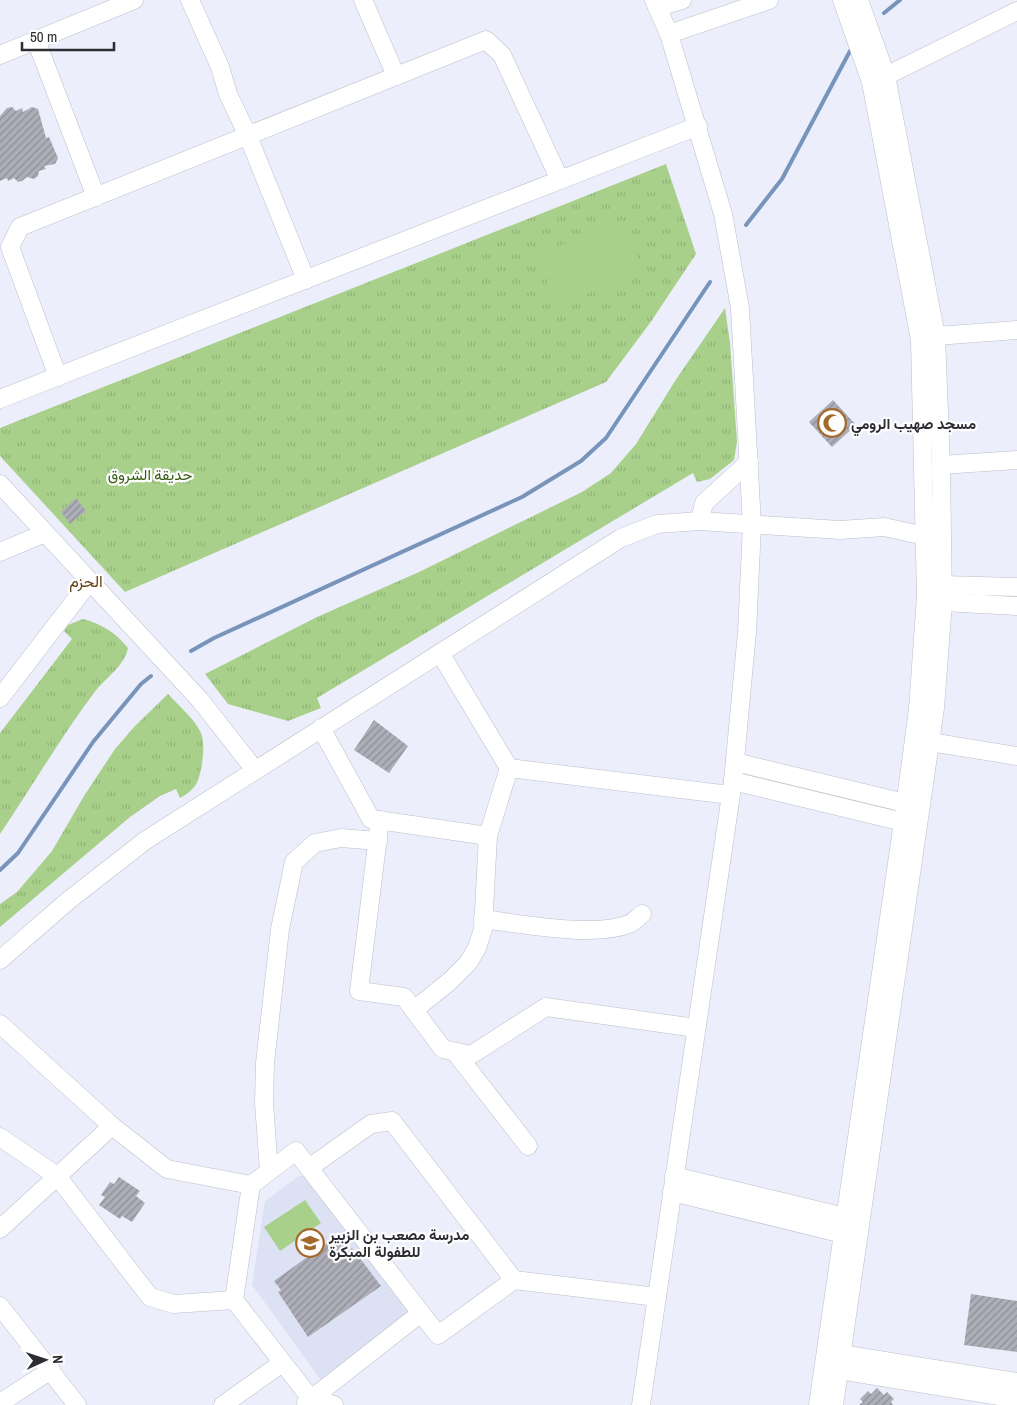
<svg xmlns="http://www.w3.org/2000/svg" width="1017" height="1405" font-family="'Archivo Narrow',Vazirmatn,sans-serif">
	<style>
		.built { fill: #dce2f4 }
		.park { fill: url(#park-tufts) }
		.garden { fill: #a8d08a }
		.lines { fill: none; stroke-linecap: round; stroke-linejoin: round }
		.stream { stroke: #7994ba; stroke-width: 4 }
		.building { fill: url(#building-hatch) }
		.minor-casing { stroke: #bcbfca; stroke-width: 19 }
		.minor { stroke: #fff; stroke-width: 18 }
		.labels { text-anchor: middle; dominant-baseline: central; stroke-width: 4.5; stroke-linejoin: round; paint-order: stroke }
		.poi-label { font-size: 15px; font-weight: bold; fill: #2b2d31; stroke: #fdfdfd; text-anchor: start }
		.park-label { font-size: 15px; fill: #375b10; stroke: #fdfdfd }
		.neighbourhood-label { font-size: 16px; fill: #653e10; stroke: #fdfdfd }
	</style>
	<defs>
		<pattern id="park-tufts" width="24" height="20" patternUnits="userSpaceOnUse" patternTransform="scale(1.25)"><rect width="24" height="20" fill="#a8d08a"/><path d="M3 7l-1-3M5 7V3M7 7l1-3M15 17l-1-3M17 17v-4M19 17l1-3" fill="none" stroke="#91b378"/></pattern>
		<pattern id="building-hatch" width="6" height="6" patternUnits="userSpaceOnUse" patternTransform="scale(1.25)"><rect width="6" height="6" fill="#aeaeb9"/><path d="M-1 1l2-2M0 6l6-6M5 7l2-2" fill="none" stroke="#8e8e97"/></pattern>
	</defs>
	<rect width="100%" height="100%" fill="#eceffb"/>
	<polygon class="built" points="299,1176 312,1176 414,1313 323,1383 252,1285 265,1201"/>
	<g class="park">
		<polygon points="666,164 696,254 650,323 606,382 125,592 0,456 0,428"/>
		<polygon points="725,308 730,343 737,442 734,460 710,479 697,482 693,473 317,698 321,708 288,721 228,704 205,674 317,617 419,572 582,492 611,473 636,444 675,381"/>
		<path d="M83,619c19,5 33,14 45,29 -4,19 -23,30 -34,45 -34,45 -62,94 -94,141v-101l72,-94 -8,-8 4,-6z"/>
		<path d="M168,694c11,12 26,24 33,39 5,11 1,43 -6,53 -4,5 -9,9 -15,12l-4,-9 -16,7 -30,21 -130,110v-23l17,-12 24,-28 11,-13 32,-55 31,-47 20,-23z"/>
	</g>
	<g class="garden">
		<polygon points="623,220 643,271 557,306 537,255"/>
		<polygon points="305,1200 321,1223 280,1251 264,1227"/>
	</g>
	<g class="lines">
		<g class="stream">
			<polyline points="884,13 900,0"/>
			<polyline points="746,225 782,179 850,51"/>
			<polyline points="191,651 214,638 522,497 581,461 606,438 710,282"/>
			<polyline points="0,870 18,853 93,742 141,684 151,676"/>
		</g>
	</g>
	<g class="building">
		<polygon points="12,107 16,111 22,108 23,112 32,107 38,109 46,138 49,137 58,158 55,164 44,166 46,169 39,171 38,176 34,179 27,177 22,181 18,182 14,178 8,181 7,178 0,181 0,116 7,108"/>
		<polygon points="833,400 856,425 832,447 809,422"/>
		<polygon points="76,498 86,511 70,524 61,512"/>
		<polygon points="374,720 408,746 389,773 354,750"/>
		<polygon points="119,1177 140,1191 136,1196 145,1203 132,1222 122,1216 120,1219 99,1205 105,1197 101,1195 110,1182 114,1184"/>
		<polygon points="338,1235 349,1251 352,1248 381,1286 308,1337 278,1292 281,1290 274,1281"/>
		<polygon points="971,1294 1017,1301 1017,1352 964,1345"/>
		<polygon points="877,1388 884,1395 887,1392 894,1399 891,1402 893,1405 859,1405 863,1402 860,1399 868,1391 871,1394"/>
	</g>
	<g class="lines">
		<defs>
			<g id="minor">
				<polyline points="190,0 220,67 228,94 248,136 306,280"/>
				<polyline points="363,0 396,76"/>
				<polyline points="657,7 682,0"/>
				<polyline points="669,34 769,0"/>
				<polyline points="36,40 96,197"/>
				<polyline points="0,55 134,0"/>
				<polyline points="886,76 1017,11"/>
				<polyline points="936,336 1017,330"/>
				<polyline points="58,377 10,247 20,227 486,40 502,55 560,180"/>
				<polyline points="0,399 698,126"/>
				<polyline points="941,465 1017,460"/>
				<polyline points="0,484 200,700 255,770"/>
				<polyline points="700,521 704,503 749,462"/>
				<polyline points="0,552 45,533"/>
				<polyline points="943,585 1017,587"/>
				<polyline points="943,602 1017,606"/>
				<polyline points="440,653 509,768 730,795"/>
				<polyline points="0,698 90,581"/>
				<polyline points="321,728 371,819 488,836 509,768"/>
				<polyline points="930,742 1017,756"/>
				<polyline points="735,762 905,803"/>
				<polyline points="733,781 903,822"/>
				<polyline points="380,820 359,991 404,997 443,1049 471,1055 546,1007 696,1028"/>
				<path d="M483,919c39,5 111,19 146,5 5,-2 9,-7 13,-10"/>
				<polyline points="0,960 69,900 146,840 621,538 657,524 700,521 840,530 884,527 925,536"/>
				<polyline points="414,1010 450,981 468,963 477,948 483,929 488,836"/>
				<polyline points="0,1024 112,1126 167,1169 251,1185"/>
				<polyline points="455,1052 528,1146"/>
				<polyline points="0,1137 57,1176 150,1297 174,1304 234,1300"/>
				<polyline points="309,1168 371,1124 392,1121 514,1280 438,1335 421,1313 309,1168 296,1151 251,1185 234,1300 311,1399 334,1405"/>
				<polyline points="269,1171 264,1103 265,1063 280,929 294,862 315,843 341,838 378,841"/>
				<polyline points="674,1176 845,1217 853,1224"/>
				<polyline points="672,1192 843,1234 854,1231"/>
				<polyline points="0,1229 112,1126"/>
				<polyline points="514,1280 657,1297"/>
				<polyline points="0,1306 77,1405"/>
				<polyline points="831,1359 841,1354 1017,1382"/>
				<polyline points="829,1365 839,1370 1017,1399"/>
				<polyline points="0,1403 51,1370"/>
				<polyline points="306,1403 421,1313"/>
				<polyline points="223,1405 282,1363"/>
				<polyline points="641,1405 733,781 747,632 752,525 740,308 723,214 669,34 654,0"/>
				<polyline points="818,1405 903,822 918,709 926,596 920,340 871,82 842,0"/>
				<polyline points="834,1405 935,708 943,602 941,465 936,336 886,76 859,0"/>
			</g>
		</defs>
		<use href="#minor" class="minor-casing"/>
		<use href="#minor" class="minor"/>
	</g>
	<defs>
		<symbol id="mosque-ring" viewBox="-11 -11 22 22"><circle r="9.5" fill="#fdfdfd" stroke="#a36928" stroke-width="1.5"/><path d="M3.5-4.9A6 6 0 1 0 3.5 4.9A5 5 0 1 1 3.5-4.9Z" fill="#a36928"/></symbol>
		<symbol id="school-ring" viewBox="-11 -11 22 22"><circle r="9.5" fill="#fdfdfd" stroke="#a36928" stroke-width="1.5"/><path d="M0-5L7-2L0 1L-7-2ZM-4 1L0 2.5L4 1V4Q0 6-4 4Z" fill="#a36928"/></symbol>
	</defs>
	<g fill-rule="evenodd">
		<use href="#mosque-ring" x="816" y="407" width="32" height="32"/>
		<use href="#school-ring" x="294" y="1227" width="32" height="32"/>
	</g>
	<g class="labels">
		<g class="poi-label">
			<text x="851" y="423">مسجد صهيب الرومي</text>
			<text x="329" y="1234">مدرسة مصعب بن الزبير<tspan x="329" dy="17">للطفولة المبكرة</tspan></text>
		</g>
		<g class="park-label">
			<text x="150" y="474">حديقة الشروق</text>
		</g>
		<g class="neighbourhood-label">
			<text x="86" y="581">الحزم</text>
		</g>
	</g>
	<g transform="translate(45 1360) rotate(87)" stroke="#fdfdfd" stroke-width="4" paint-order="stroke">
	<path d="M0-4L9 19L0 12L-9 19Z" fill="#2b2d31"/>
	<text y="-8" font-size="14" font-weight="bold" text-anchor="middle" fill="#2b2d31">N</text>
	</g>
	<path d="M22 42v8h92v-8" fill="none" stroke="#2b2d31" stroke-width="2.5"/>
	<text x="30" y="42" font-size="15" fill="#2b2d31" stroke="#fdfdfd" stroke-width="4" paint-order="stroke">50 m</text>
</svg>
